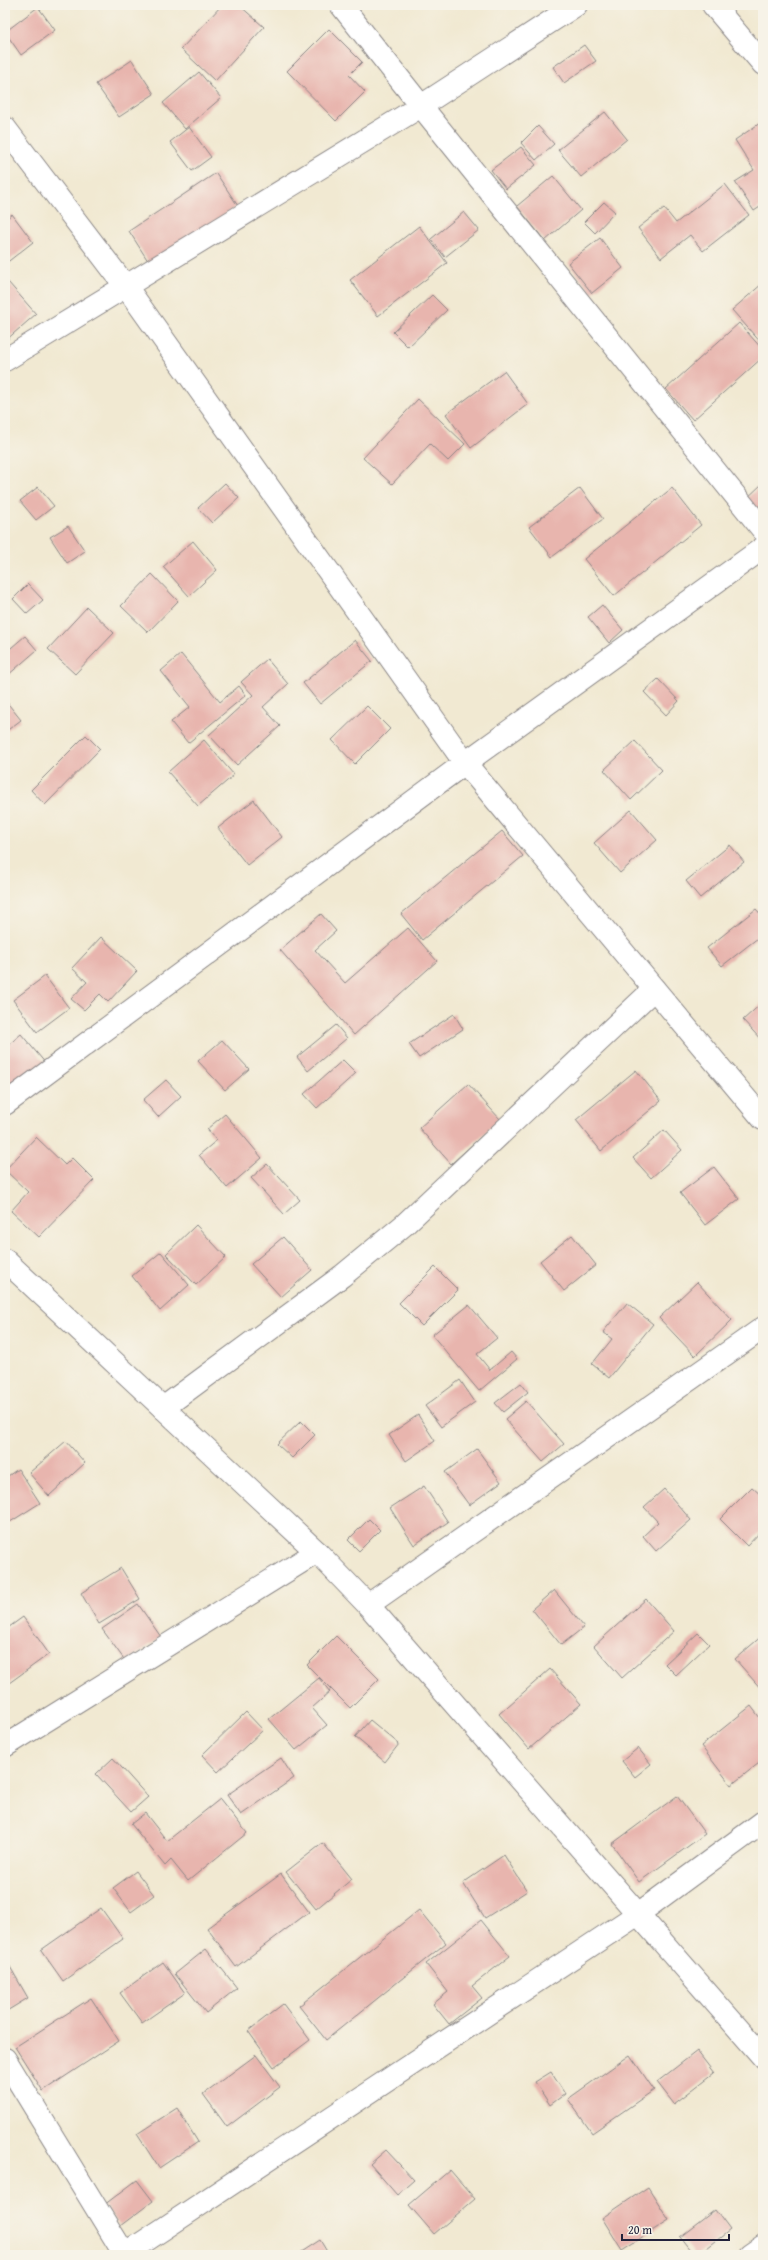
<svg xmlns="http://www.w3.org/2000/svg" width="768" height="2260" font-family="'Gentium Book Plus',serif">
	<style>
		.building { fill: #e8b5ae }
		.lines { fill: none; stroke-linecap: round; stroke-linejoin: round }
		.minor-casing { stroke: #8a8686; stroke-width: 24 }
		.minor { stroke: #fff; stroke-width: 22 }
	</style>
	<rect width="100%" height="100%" fill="#f7f3e8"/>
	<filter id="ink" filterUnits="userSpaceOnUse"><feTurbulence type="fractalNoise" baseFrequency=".025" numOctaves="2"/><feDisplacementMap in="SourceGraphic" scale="8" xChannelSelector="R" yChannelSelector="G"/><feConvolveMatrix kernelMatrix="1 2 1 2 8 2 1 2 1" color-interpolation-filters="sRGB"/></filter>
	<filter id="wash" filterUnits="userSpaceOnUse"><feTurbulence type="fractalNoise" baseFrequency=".012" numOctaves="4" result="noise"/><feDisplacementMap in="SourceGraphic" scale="16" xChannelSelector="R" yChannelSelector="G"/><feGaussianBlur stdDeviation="0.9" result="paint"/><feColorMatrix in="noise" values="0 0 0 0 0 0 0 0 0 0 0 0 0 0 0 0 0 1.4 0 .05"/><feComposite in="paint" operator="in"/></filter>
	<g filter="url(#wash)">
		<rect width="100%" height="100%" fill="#f1e9d2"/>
		<g id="blocks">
			<g class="building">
				<polygon points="222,5 239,5 264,27 215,81 181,49"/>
				<polygon points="38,7 55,30 21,55 5,32"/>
				<polygon points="329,29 362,62 349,75 365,92 336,121 287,71"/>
				<polygon points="584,45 596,61 564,83 553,67"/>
				<polygon points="132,60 154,94 119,117 96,84"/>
				<polygon points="199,72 221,98 185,129 163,103"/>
				<polygon points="605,112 627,139 581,177 558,150"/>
				<polygon points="763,121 763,205 754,211 735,182 754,170 735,140"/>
				<polygon points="538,126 554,144 536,160 521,143"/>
				<polygon points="189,127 211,157 192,171 170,142"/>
				<polygon points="521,147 536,165 506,189 491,170"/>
				<polygon points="216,173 238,206 150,264 129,231"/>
				<polygon points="553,176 581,210 545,241 517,206"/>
				<polygon points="725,184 749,215 703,251 690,235 661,258 638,228 664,208 676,223"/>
				<polygon points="604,202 615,212 595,233 584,222"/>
				<polygon points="464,212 479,230 445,257 431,239"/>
				<polygon points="12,214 33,242 5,264 5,220"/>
				<polygon points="419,226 447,263 378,316 350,280"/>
				<polygon points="600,238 623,268 592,293 568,263"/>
				<polygon points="8,282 36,314 5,341 5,284"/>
				<polygon points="763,283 763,345 732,310"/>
				<polygon points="432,295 447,310 408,347 393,332"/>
				<polygon points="739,323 763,350 763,357 693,420 666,389"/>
				<polygon points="504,371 528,404 471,448 446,414"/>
				<polygon points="418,399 465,444 448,461 430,444 392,484 363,458"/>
				<polygon points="225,483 239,498 212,523 198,508"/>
				<polygon points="763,483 763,521 744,501"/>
				<polygon points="38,487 54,506 36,520 20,501"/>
				<polygon points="580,488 603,519 552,557 529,527"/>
				<polygon points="672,488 701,525 614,596 584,559"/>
				<polygon points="68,526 85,551 67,563 50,537"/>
				<polygon points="193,541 217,570 189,596 163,567"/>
				<polygon points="152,574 178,601 148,632 121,606"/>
				<polygon points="28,584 43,600 27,614 13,599"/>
				<polygon points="602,605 623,630 609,643 588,617"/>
				<polygon points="87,607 114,633 75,674 48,649"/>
				<polygon points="25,636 37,650 7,676 5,674 5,653"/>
				<polygon points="355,640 372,661 320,704 303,683"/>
				<polygon points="181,654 220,702 239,686 246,695 188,743 171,722 190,707 161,671"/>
				<polygon points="267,659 288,684 263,707 280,726 237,765 209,735 253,695 241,682"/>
				<polygon points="658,679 679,701 666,715 644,692"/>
				<polygon points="5,700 21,720 5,732"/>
				<polygon points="367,706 390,729 355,764 332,740"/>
				<polygon points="86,735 100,749 45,805 31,790"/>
				<polygon points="204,740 234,775 198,806 168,772"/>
				<polygon points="635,741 662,770 631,800 604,770"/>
				<polygon points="254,800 282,837 247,865 218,828"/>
				<polygon points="631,810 657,840 620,873 594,843"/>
				<polygon points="502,831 523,856 422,940 401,914"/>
				<polygon points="730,845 744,862 700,898 686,881"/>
				<polygon points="756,909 763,917 763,934 722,966 707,948"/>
				<polygon points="321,914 336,931 315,950 345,983 408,928 437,961 354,1035 280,950"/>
				<polygon points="101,937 137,971 108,1002 100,994 84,1010 71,999 87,982 72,968"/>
				<polygon points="45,976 69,1008 37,1032 13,1000"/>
				<polygon points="763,1002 763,1042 743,1020"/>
				<polygon points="454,1014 463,1029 419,1058 409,1044"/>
				<polygon points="336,1025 347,1038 308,1071 297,1057"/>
				<polygon points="21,1034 47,1065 13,1095 5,1087 5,1048"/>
				<polygon points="222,1040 249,1069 225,1090 198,1061"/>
				<polygon points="343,1060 356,1073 317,1108 304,1094"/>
				<polygon points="636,1070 661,1101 601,1151 576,1120"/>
				<polygon points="166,1080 181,1096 158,1117 143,1100"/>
				<polygon points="468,1084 500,1119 451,1164 419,1128"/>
				<polygon points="225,1114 262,1158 227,1188 199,1155 217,1140 207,1129"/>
				<polygon points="664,1130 682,1150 651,1178 633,1158"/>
				<polygon points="36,1137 65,1165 72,1158 94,1180 39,1237 11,1211 28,1192 5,1170"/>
				<polygon points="267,1164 300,1200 284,1214 251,1178"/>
				<polygon points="714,1167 739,1199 705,1225 680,1193"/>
				<polygon points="196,1225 226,1257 196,1285 166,1254"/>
				<polygon points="572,1235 596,1265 564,1291 540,1261"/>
				<polygon points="283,1237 312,1270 281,1297 251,1264"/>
				<polygon points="161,1252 189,1285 160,1311 132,1276"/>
				<polygon points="435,1267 458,1290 422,1326 399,1303"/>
				<polygon points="697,1282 732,1320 695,1356 659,1318"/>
				<polygon points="627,1303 653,1324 609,1378 592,1364 612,1339 603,1332"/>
				<polygon points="469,1305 497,1338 477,1354 490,1370 511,1352 517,1359 479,1391 432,1335"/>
				<polygon points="460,1380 475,1402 441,1427 425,1406"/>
				<polygon points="521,1383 528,1392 503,1412 495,1403"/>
				<polygon points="526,1401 564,1444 543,1462 505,1419"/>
				<polygon points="418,1415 435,1441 406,1461 389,1435"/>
				<polygon points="301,1421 315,1435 292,1458 277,1444"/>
				<polygon points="66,1441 85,1463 49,1496 29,1473"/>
				<polygon points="477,1449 501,1482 469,1505 445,1472"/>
				<polygon points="18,1469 40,1503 7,1524 5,1520 5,1478"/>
				<polygon points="424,1486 448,1522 414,1545 390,1508"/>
				<polygon points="752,1487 763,1497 763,1529 747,1546 720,1519"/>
				<polygon points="664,1489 691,1520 656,1551 643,1536 658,1522 644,1507"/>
				<polygon points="369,1519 380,1530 359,1551 348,1540"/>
				<polygon points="121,1568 140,1599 99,1624 81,1593"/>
				<polygon points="554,1590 584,1627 561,1645 532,1609"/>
				<polygon points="646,1599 674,1631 622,1678 594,1646"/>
				<polygon points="138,1604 161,1637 126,1662 102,1629"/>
				<polygon points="23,1617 49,1654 5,1686 5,1630"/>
				<polygon points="698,1633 709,1644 676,1675 665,1664"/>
				<polygon points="763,1635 763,1689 762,1690 735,1659"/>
				<polygon points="336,1636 379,1679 350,1708 307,1665"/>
				<polygon points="550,1669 581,1704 529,1749 499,1714"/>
				<polygon points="319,1678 330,1692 312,1708 327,1725 296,1750 269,1719"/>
				<polygon points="751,1706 763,1722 763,1760 731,1785 701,1746"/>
				<polygon points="246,1712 263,1730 218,1772 202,1755"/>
				<polygon points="370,1720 399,1744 385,1762 355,1737"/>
				<polygon points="638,1748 651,1764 635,1777 622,1761"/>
				<polygon points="113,1758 148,1797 131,1812 96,1774"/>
				<polygon points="281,1758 294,1778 241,1815 227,1795"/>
				<polygon points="677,1796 705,1834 639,1882 612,1844"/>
				<polygon points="220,1799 247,1833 188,1881 171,1860 165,1866 131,1824 145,1813 167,1841"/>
				<polygon points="323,1843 352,1879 316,1909 286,1872"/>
				<polygon points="504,1855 527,1891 485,1918 463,1883"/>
				<polygon points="136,1871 154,1895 131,1912 113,1888"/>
				<polygon points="281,1874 309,1912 236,1967 207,1928"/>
				<polygon points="101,1908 123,1939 63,1981 41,1950"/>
				<polygon points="419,1910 446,1943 326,2040 299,2006"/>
				<polygon points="481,1920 510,1956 472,1986 482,1998 449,2024 433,2004 448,1992 426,1964"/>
				<polygon points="206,1949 237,1988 206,2013 175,1974"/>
				<polygon points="163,1962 185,1993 142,2023 120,1993"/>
				<polygon points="9,1965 28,1998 5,2012 5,1968"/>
				<polygon points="91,1998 119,2041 43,2091 15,2047"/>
				<polygon points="283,2004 310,2040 274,2067 248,2031"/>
				<polygon points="697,2051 714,2073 674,2104 657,2082"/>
				<polygon points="256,2055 280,2087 227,2127 203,2094"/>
				<polygon points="630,2055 654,2090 592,2133 568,2099"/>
				<polygon points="551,2072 565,2094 550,2105 535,2082"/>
				<polygon points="177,2108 198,2142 159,2168 137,2134"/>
				<polygon points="386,2150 414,2180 397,2195 370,2164"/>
				<polygon points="450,2170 475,2199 434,2234 409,2205"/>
				<polygon points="137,2180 153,2201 120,2226 104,2205"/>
				<polygon points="648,2187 669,2220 622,2250 602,2218"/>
				<polygon points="715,2210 730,2230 698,2255 694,2255 680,2237"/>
				<polygon points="320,2240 329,2255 297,2255"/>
			</g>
		</g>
	</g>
	<g filter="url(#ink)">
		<use href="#blocks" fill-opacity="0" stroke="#8a8686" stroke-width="1"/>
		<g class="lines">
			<defs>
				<g id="minor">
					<polyline points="341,5 421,106 763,530"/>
					<polyline points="713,5 763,64"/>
					<polyline points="5,128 127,288 465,763 763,1119"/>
					<polyline points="5,360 421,106 576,5"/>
					<polyline points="5,1104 465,763 763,548"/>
					<polyline points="5,1260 317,1552 368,1605 763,2057"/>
					<polyline points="163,1408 342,1276 404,1225 654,989"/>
					<polyline points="368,1605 763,1328"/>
					<polyline points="5,1746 317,1552"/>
					<polyline points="5,2059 125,2255"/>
					<polyline points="124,2255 638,1914 763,1822"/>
					<polyline points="750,2255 763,2246"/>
				</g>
			</defs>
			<use href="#minor" class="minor-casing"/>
			<use href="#minor" class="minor"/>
		</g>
	</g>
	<rect width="768" height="2260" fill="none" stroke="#f7f3e8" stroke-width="20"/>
	<path d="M622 2234v6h107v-6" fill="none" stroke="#22223b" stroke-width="2"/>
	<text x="628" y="2234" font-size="12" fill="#22223b" stroke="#f7f3e8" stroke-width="3" paint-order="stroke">20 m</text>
</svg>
